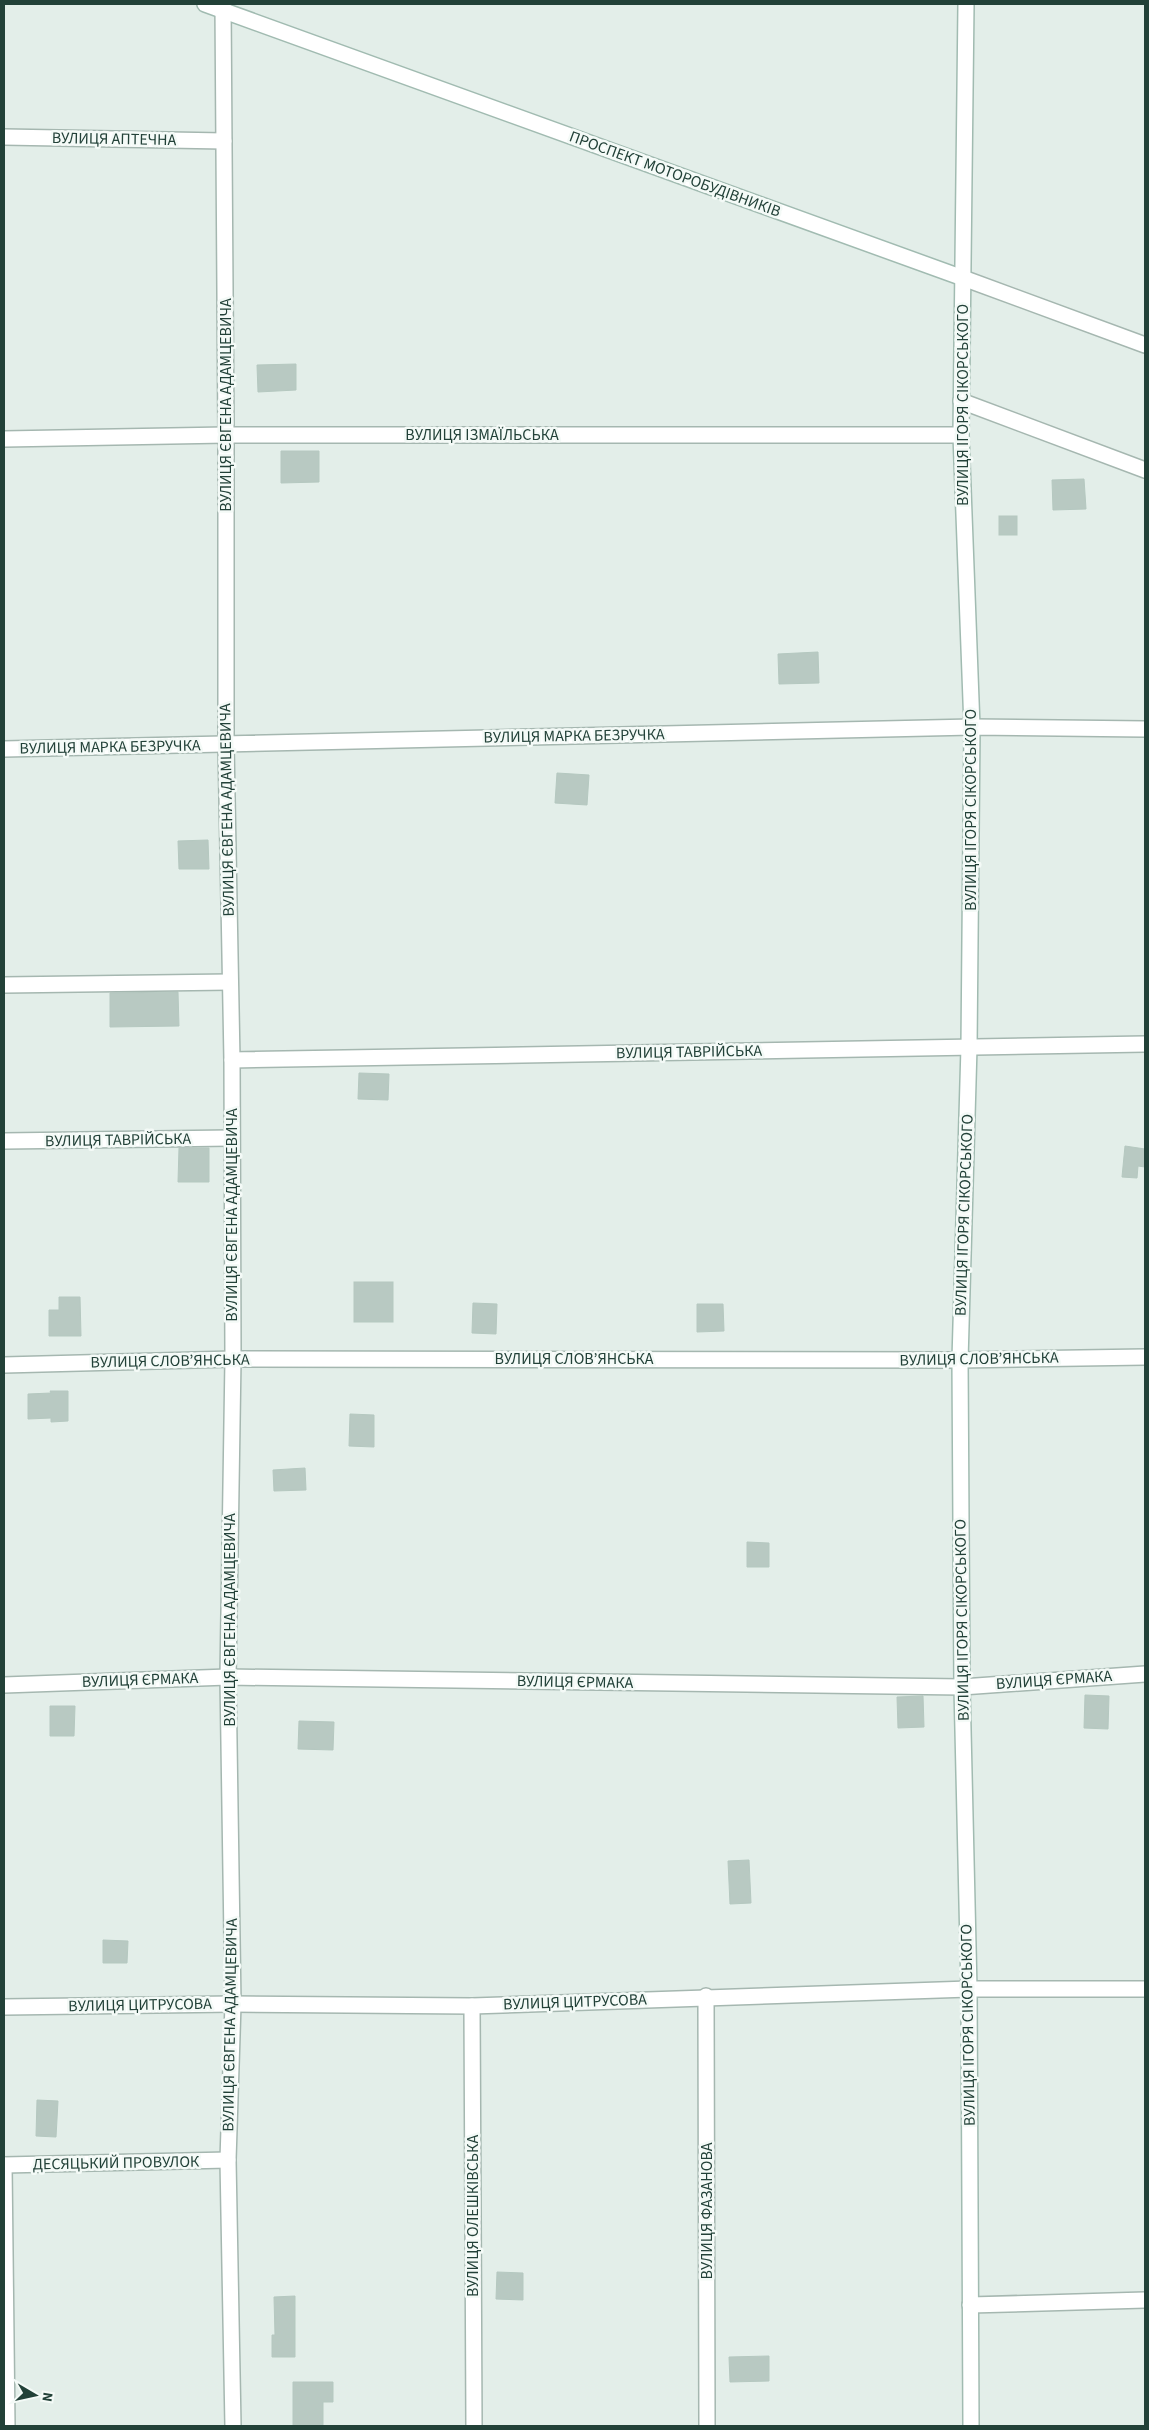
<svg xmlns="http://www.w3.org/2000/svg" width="1149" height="2430" font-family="'Source Sans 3',sans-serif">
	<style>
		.building { fill: #b8c9c2; stroke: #b5c8c0 }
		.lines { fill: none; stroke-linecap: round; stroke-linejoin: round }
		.minor-casing { stroke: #a5b7b0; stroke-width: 18 }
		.tertiary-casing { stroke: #a5b7b0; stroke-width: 18 }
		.secondary-casing { stroke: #a1bbb1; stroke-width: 18 }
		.minor { stroke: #fff; stroke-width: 15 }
		.tertiary { stroke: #fff; stroke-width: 15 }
		.secondary { stroke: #fff; stroke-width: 15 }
		.labels { text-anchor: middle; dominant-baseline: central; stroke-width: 5; stroke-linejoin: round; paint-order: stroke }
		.street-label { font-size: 16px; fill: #224138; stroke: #f4faf7 }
	</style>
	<rect width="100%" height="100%" fill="#e3eee9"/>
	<g class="building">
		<polygon points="296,364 296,390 258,392 257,365"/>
		<polygon points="281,451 319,451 319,482 281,483"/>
		<polygon points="1084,479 1086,509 1053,510 1052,480"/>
		<rect x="999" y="516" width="18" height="19"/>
		<polygon points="818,652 819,683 779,684 778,654"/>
		<polygon points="557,773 589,775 587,805 555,803"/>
		<polygon points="208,840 209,869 179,869 178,841"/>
		<polygon points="178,992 179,1026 110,1027 110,993"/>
		<polygon points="359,1073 389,1074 388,1100 358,1099"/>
		<polygon points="1125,1146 1145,1149 1145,1167 1138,1166 1137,1178 1122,1177"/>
		<polygon points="179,1148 209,1148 209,1182 178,1182"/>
		<rect x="354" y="1282" width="39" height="40"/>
		<polygon points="59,1297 80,1297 81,1336 49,1336 49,1310 59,1310"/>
		<polygon points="473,1303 497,1304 496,1334 472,1333"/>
		<polygon points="697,1304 723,1304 724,1331 697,1332"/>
		<polygon points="50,1391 68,1391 68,1421 51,1422 51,1418 28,1419 28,1394 51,1393"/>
		<polygon points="350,1414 374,1415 374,1447 349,1446"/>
		<polygon points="305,1468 306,1490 274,1491 273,1470"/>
		<polygon points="747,1542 769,1543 769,1567 747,1567"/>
		<polygon points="1085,1695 1109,1696 1108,1729 1084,1728"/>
		<polygon points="923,1696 924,1727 898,1728 897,1697"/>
		<polygon points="50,1706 75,1706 74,1736 50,1736"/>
		<polygon points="299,1721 334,1722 333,1750 298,1749"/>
		<polygon points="749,1860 751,1903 730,1904 728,1861"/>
		<polygon points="103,1940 128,1941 127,1963 103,1963"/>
		<polygon points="37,2100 58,2101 56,2137 36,2136"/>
		<polygon points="497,2272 523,2273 523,2300 496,2299"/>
		<polygon points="295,2296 295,2357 272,2357 272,2335 275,2335 274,2297"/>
		<polygon points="769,2356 769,2381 730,2382 729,2357"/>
		<polygon points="293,2382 333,2382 333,2402 323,2402 323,2426 293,2426"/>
	</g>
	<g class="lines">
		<defs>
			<g id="minor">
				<polyline points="223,4 226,435 226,745 232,1060 233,1359 228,1677 233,2004 228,2160 233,2426"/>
				<polyline points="4,137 224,141"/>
				<polyline points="961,401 1145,470"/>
				<polyline points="4,439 226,435 961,435"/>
				<polyline points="4,749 972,727 1145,729"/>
				<polyline points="4,985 230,982"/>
				<polyline points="232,1060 1145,1044"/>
				<polyline points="4,1141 231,1138"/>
				<polyline points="4,1365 233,1359 960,1360 1145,1357"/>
				<polyline points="4,1685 228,1677 962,1687 1145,1674"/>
				<polyline points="706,1996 707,2426"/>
				<polyline points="472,2006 474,2426"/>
				<polyline points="4,2007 233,2004 472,2006 969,1989 1145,1989"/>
				<polyline points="4,2165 7,2426"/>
				<polyline points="4,2165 228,2160"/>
				<polyline points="970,2305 1145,2300"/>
			</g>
			<polyline id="tertiary" points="963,278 1145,345"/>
			<g id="secondary">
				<polyline points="205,4 963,278"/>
				<polyline points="966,4 961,435 972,727 969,1047 960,1360 962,1687 969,1989 971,2426"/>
			</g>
		</defs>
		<use href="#minor" class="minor-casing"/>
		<use href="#tertiary" class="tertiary-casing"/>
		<use href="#secondary" class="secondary-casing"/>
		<use href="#minor" class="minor"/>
		<use href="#tertiary" class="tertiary"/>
		<use href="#secondary" class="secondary"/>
	</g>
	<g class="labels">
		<g class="street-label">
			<text transform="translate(114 139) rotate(1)">ВУЛИЦЯ АПТЕЧНА</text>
			<text transform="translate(675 174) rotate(20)">ПРОСПЕКТ МОТОРОБУДІВНИКІВ</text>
			<text transform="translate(226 405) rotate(-90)">ВУЛИЦЯ ЄВГЕНА АДАМЦЕВИЧА</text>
			<text transform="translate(963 405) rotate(-90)">ВУЛИЦЯ ІГОРЯ СІКОРСЬКОГО</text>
			<text x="482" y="435">ВУЛИЦЯ ІЗМАЇЛЬСЬКА</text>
			<text transform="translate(574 736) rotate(-1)">ВУЛИЦЯ МАРКА БЕЗРУЧКА</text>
			<text transform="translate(110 747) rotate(-1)">ВУЛИЦЯ МАРКА БЕЗРУЧКА</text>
			<text transform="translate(227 810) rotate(-91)">ВУЛИЦЯ ЄВГЕНА АДАМЦЕВИЧА</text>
			<text transform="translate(971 810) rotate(-90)">ВУЛИЦЯ ІГОРЯ СІКОРСЬКОГО</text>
			<text transform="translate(689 1052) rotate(-1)">ВУЛИЦЯ ТАВРІЙСЬКА</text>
			<text transform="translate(118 1140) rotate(-1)">ВУЛИЦЯ ТАВРІЙСЬКА</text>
			<text transform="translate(232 1215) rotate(-90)">ВУЛИЦЯ ЄВГЕНА АДАМЦЕВИЧА</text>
			<text transform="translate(964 1215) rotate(-88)">ВУЛИЦЯ ІГОРЯ СІКОРСЬКОГО</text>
			<text x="574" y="1359">ВУЛИЦЯ СЛОВ’ЯНСЬКА</text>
			<text transform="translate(979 1359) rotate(-1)">ВУЛИЦЯ СЛОВ’ЯНСЬКА</text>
			<text transform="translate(170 1361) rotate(-1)">ВУЛИЦЯ СЛОВ’ЯНСЬКА</text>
			<text transform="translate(230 1620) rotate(-90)">ВУЛИЦЯ ЄВГЕНА АДАМЦЕВИЧА</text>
			<text transform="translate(962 1620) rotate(-91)">ВУЛИЦЯ ІГОРЯ СІКОРСЬКОГО</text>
			<text transform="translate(140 1680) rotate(-2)">ВУЛИЦЯ ЄРМАКА</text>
			<text transform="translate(1054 1680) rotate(-4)">ВУЛИЦЯ ЄРМАКА</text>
			<text transform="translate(575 1682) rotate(1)">ВУЛИЦЯ ЄРМАКА</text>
			<text transform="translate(575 2002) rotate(-2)">ВУЛИЦЯ ЦИТРУСОВА</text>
			<text transform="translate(140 2005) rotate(-1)">ВУЛИЦЯ ЦИТРУСОВА</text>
			<text transform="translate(230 2025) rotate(-89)">ВУЛИЦЯ ЄВГЕНА АДАМЦЕВИЧА</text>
			<text transform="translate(968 2025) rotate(-91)">ВУЛИЦЯ ІГОРЯ СІКОРСЬКОГО</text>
			<text transform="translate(116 2163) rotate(-1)">ДЕСЯЦЬКИЙ ПРОВУЛОК</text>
			<text transform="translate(707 2211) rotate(-90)">ВУЛИЦЯ ФАЗАНОВА</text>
			<text transform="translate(473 2216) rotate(-90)">ВУЛИЦЯ ОЛЕШКІВСЬКА</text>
		</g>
	</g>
	<rect width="1149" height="2430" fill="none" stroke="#224138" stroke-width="10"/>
	<g transform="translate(35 2395) rotate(99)" stroke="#f4faf7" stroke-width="4" paint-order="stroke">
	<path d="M0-4L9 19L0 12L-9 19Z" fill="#224138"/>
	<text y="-8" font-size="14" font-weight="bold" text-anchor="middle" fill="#224138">N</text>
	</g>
</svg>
